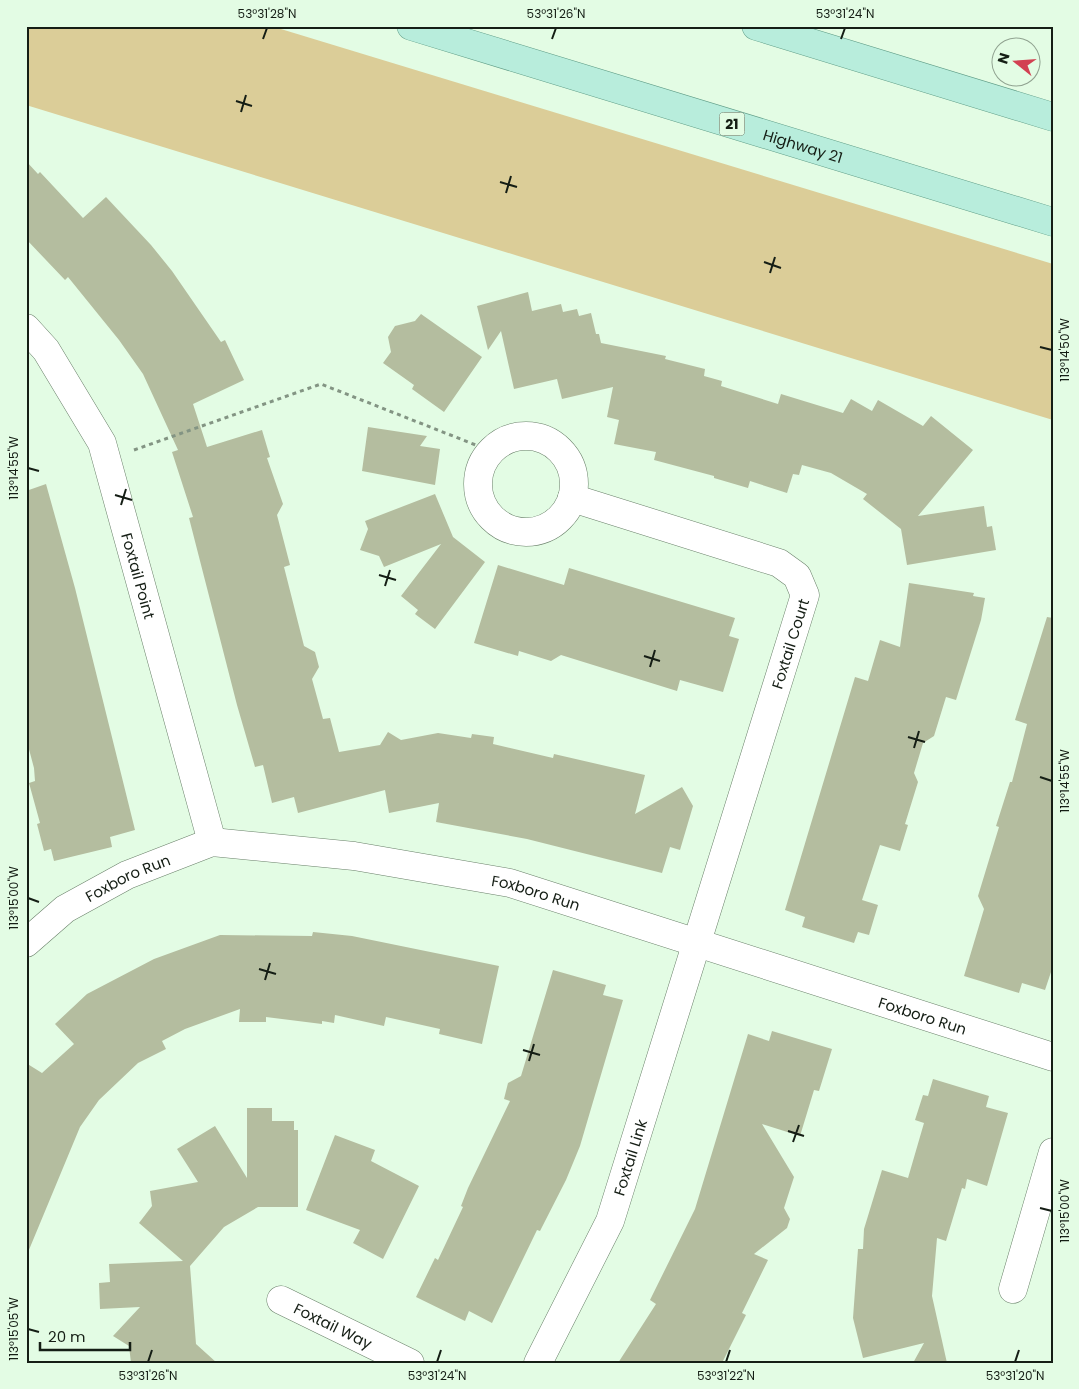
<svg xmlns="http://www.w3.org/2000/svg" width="1079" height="1389" font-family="Poppins,sans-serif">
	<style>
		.green { fill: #dbcd98 }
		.building { fill: #b4bd9f }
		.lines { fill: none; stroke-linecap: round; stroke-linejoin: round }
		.minor-casing { stroke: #6a806a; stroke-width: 29 }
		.major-casing { stroke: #609d87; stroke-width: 29 }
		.path { stroke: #839483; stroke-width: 3; stroke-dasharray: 4 4; stroke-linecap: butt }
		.minor { stroke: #fff; stroke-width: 28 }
		.major { stroke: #b8eddc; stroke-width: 28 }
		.ticks { fill: none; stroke: #151e15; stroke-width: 2 }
		.labels { text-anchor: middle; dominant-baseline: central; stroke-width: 5; stroke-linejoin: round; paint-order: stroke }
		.shield { fill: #e3fce4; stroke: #536153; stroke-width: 1 }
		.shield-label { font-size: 14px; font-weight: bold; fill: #151e15 }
		.street-label { font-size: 15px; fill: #151e15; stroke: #e3fce4 }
		.neatline { fill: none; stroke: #151e15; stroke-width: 2 }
		.ticks-label { font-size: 12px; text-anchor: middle; fill: #151e15 }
	</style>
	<rect width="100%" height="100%" fill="#e3fce4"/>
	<polygon class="green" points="26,26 271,26 1053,264 1053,420 26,105"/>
	<g class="building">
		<polygon points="26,161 38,174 40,172 83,218 106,197 151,245 172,271 221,342 225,340 244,380 193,404 207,447 262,430 270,457 267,458 283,504 277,515 290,565 284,567 304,646 315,652 319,667 312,679 323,719 330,718 339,752 380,745 388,732 401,740 438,733 471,738 472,734 494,737 493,744 553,758 554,754 645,775 635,814 682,787 693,806 680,850 670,847 662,873 527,839 436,822 439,803 389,813 385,790 298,813 294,797 272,803 263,765 255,767 237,705 189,518 193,517 172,452 178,450 143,374 119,340 68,277 65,280 26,239"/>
		<polygon points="528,292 532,311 561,304 563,312 577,309 579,316 591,313 596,334 599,334 601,343 666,356 665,359 705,369 704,376 722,381 721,386 778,404 781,394 843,413 851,399 872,411 878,400 923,426 931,416 973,450 918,516 984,506 987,527 992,526 996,550 907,565 901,529 863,499 867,494 831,473 802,465 799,475 793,474 787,493 750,481 748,488 714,478 714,476 654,460 656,452 614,444 619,420 607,417 613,387 562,399 557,379 514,389 501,331 488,350 477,306"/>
		<polygon points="421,314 482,357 444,412 412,389 414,385 383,363 391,352 388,337 395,326 415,321"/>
		<polygon points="368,427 427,436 420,446 440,449 435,485 362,471"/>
		<polygon points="46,484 75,588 135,830 110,837 112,847 54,861 51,849 44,851 37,824 40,823 29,783 35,781 34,768 26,738 26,491"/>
		<polygon points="435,494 453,537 485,562 435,629 415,614 418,610 401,596 441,544 384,567 379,556 360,550 368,529 365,521"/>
		<polygon points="498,565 564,585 569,568 735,618 729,636 739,639 723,692 680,680 677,691 561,655 551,661 519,651 518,656 474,643"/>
		<polygon points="909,583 974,593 973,596 985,598 981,620 956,700 946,697 934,736 923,743 914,773 918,782 905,824 908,825 900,851 880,845 862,900 878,905 869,935 858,932 854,943 802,927 805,917 785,910 855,677 868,681 880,640 900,647"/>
		<polygon points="1047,617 1053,618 1053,966 1045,990 1022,983 1019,993 964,976 984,909 978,896 999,827 996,826 1010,782 1012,782 1027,724 1015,720"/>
		<polygon points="313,932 352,936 499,966 482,1044 439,1034 440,1029 386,1017 384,1026 335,1015 334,1023 322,1021 322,1024 266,1017 266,1022 239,1022 240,1009 185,1029 162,1041 166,1049 138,1063 99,1100 80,1127 26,1257 26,1063 42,1073 74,1044 55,1024 87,994 154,959 220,935 312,936"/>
		<polygon points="553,970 606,985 603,995 623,1000 580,1146 566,1180 540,1231 537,1230 492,1323 469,1311 465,1321 416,1297 435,1258 438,1260 463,1207 461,1206 468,1188 510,1101 504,1099 508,1083 521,1076"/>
		<polygon points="772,1031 832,1049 819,1091 814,1090 800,1136 762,1124 794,1177 784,1208 790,1219 787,1228 754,1254 768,1260 742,1313 746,1315 722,1363 618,1363 656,1304 650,1300 695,1209 748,1034 769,1041"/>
		<polygon points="933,1079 989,1096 986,1107 1008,1113 987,1186 967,1179 965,1189 962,1188 946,1241 937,1238 932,1296 947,1363 913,1363 924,1343 863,1358 853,1318 858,1249 863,1249 864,1229 882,1170 908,1178 924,1123 915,1120 923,1095 928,1096"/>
		<polygon points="247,1108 272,1108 272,1121 294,1121 294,1130 298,1130 298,1207 258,1207 224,1227 190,1266 196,1344 217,1363 131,1363 129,1346 113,1336 140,1307 100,1309 99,1283 110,1282 109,1264 183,1261 139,1223 152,1206 150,1191 198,1182 177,1149 215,1126 247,1178"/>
		<polygon points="335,1135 375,1150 371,1161 419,1186 383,1259 353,1243 360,1230 306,1210"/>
	</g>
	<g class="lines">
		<defs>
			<g id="minor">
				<path id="s1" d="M26,328l20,22 56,93 110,399"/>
				<circle cx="526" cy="484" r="48"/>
				<path id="s2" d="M26,943l39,-34 62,-34 85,-33 142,14 156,27 543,174"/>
				<polyline points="1013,1289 1053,1152"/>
				<path id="s3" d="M281,1300l129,63"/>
				<path id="s4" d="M538,1363l72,-142 195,-626 -8,-19 -18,-13 -207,-65"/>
			</g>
			<g id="major">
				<path id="s5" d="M411,26l642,196"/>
				<polyline points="756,26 1053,117"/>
			</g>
		</defs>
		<use href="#minor" class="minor-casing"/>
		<use href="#major" class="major-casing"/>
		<polyline class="path" points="134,450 321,384 491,451"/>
		<use href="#minor" class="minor"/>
		<use href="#major" class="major"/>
	</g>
	<path class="ticks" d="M263,39l4,-11M552,39l4,-11M841,39l4,-11M236,101l16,5M241,112l5,-17M500,182l17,5M506,193l5,-17M764,262l17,6M770,273l5,-16M1040,347l12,3M28,468l11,3M115,495l17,5M121,505l5,-16M379,575l17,5M385,586l5,-16M644,656l16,5M650,667l5,-17M908,737l17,5M914,748l5,-17M1040,777l12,4M28,898l11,4M259,969l17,5M265,980l5,-17M523,1050l17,5M529,1061l5,-17M788,1131l16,5M793,1142l6,-17M1040,1208l12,3M28,1329l11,3M148,1362l4,-12M437,1362l4,-12M726,1362l4,-12M1015,1362l4,-12"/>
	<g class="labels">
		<rect class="shield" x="719.5" y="112.5" width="25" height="23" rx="4"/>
		<g class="shield-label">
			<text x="732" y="124">21</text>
		</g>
		<g class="street-label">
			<text stroke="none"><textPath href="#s5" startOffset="410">Highway 21</textPath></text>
			<text stroke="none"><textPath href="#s1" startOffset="276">Foxtail Point</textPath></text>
			<text stroke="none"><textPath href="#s4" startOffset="764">Foxtail Court</textPath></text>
			<text stroke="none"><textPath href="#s2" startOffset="122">Foxboro Run</textPath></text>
			<text stroke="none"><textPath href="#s2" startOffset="542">Foxboro Run</textPath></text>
			<text stroke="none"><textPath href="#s2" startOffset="948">Foxboro Run</textPath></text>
			<text stroke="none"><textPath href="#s4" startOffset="226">Foxtail Link</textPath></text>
			<text stroke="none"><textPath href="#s3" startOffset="58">Foxtail Way</textPath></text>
		</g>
	</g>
	<rect width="1079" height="1389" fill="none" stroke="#e3fce4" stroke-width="55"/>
	<g transform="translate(1016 62) rotate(287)"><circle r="24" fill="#e3fce4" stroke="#91a391"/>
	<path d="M0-4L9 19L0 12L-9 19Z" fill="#d24152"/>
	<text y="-8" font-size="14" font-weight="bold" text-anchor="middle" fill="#151e15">N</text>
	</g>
	<path d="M40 1342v8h90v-8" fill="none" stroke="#151e15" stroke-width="2.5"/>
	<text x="48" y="1342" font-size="15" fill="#151e15" stroke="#e3fce4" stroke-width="4" paint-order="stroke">20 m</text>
	<rect x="28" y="28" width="1024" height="1334" class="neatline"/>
	<g class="ticks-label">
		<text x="267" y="18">53°31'28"N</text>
		<text x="556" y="18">53°31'26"N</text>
		<text x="845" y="18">53°31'24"N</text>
		<text transform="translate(1065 350) rotate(-90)" y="4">113°14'50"W</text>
		<text transform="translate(14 468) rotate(-90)" y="4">113°14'55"W</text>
		<text transform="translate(1065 781) rotate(-90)" y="4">113°14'55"W</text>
		<text transform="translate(14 898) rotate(-90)" y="4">113°15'00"W</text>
		<text transform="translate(1065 1211) rotate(-90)" y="4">113°15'00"W</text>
		<text transform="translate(14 1329) rotate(-90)" y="4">113°15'05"W</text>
		<text x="148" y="1380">53°31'26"N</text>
		<text x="437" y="1380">53°31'24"N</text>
		<text x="726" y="1380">53°31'22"N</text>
		<text x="1015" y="1380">53°31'20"N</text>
	</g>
</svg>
